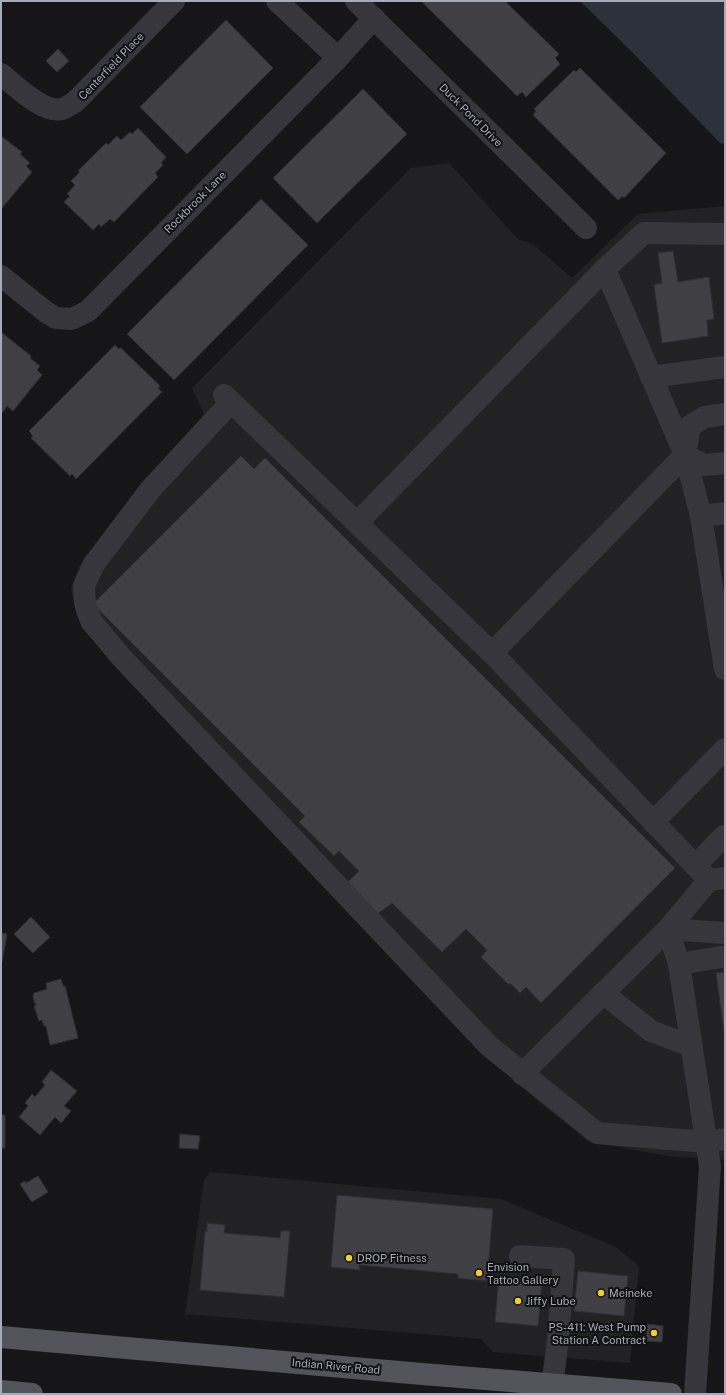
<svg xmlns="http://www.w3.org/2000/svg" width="726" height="1395" font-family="'Public Sans',sans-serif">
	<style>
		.built { fill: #222124 }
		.water { fill: #2c323b }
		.building { fill: #403f44; stroke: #302f33 }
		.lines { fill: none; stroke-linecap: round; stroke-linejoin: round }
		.minor { stroke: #36363c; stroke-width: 22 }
		.major { stroke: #52535b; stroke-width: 22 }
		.poi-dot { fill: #efcd36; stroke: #111012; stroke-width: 1.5 }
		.labels { text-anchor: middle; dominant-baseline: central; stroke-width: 4; stroke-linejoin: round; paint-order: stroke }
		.street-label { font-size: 11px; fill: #a7aab7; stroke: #111012 }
		.poi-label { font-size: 11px; fill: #a7aab7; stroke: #111012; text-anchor: start }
	</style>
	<rect width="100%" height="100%" fill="#161517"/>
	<g class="built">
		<polygon points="449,163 518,239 534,245 572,278 638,214 725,206 725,1160 668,1156 589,1142 515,1082 77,618 71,588 81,563 204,415 192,388 411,168"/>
		<polygon points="210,1172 501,1199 616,1247 639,1266 630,1363 493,1352 481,1339 185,1314 204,1180"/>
	</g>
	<polygon class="water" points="580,1 722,1 725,6 725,143 721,144 633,53"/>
	<g class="building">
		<polygon points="421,1 505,1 559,54 555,58 560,64 526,97 522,92 517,96"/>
		<polygon points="226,20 273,68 187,154 140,107"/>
		<polygon points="58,49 69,61 57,72 46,61"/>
		<polygon points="580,68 666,153 624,198 623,196 618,200 533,115 536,111 534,109 574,70 576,72"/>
		<polygon points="363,89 407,134 317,223 273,178"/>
		<polygon points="138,128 166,157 161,163 163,165 155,173 158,177 114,222 110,219 101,227 99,224 93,230 64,202 70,196 67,194 75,185 71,181 80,172 78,171 106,143 108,145 117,136 121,140 130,132 132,134"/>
		<polygon points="1,136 22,152 20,154 30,163 26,166 32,172 2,208 1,207"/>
		<polygon points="261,199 308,245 174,380 127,334"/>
		<polygon points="673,251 678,282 709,277 714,319 707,320 708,336 662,343 654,285 662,283 658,253"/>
		<polygon points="1,332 31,356 30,358 40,366 37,370 42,375 13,411 7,406 3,412 1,411"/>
		<polygon points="115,345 119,349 121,348 160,386 158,388 162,392 76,479 72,474 70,476 31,438 33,436 29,431"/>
		<polygon points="241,456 254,469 265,458 675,868 541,1003 526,987 520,993 510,983 509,985 481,957 487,950 466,929 442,952 392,903 372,918 342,888 359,871 339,851 334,856 299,822 305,816 93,604"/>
		<polygon points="31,917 50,937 33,953 14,934"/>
		<polygon points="1,933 7,934 2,962 1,962"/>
		<polygon points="725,948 725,1039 716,973 724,972 720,949"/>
		<polygon points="61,979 63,986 65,986 78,1038 50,1045 46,1026 44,1026 42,1020 39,1021 34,1006 37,1005 35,1004 33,996 34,993 47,989 46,983"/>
		<polygon points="51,1070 77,1091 64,1106 71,1111 61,1123 55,1117 40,1135 19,1117 28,1106 25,1103 32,1094 35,1097 45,1085 42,1082"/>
		<rect x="1" y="1115" width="4" height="33"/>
		<polygon points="180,1134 200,1136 198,1149 179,1148"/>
		<polygon points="38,1176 48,1192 32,1202 20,1184 25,1181 26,1183"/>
		<polygon points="337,1195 493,1209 487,1281 458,1278 458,1274 359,1265 360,1270 331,1267"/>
		<polygon points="207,1223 225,1225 224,1233 280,1238 281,1231 290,1231 284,1297 200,1290 205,1231 207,1232"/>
		<polygon points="578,1271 628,1276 624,1316 574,1311"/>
		<polygon points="499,1276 542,1280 538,1326 495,1322"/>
		<polygon points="647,1324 663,1326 662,1342 646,1341"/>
	</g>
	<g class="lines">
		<g class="minor">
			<polyline points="277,1 338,58"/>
			<polyline points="356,1 586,228"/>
			<path d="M1,74c14,11 42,40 61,35 4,-1 9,-5 13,-7l99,-101"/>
			<polyline points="725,234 644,233 605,269 685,455 701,516 725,513"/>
			<polyline points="1,276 46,312 56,318 72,319 88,311 338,58 374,18"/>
			<polyline points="651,377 725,367"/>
			<polyline points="224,395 492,653 709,880 725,878"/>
			<polyline points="231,402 150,490 94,564 84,586 85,603 91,621 122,658 489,1046 597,1133 706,1142 725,1139"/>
			<polyline points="725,414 705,417 690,426 685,455 704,465 725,463"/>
			<polyline points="701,516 725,669"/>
			<polyline points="357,523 605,269"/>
			<polyline points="492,653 685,455"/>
			<polyline points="653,822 725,749"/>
			<polyline points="695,866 724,836"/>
			<polyline points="679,964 721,957"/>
			<polyline points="603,993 651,1031 691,1046"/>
			<polyline points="522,1074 668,929 725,933"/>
			<polyline points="520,1256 564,1259 558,1340 551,1394"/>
			<polyline points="695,1394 710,1166 679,964 668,929 709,880"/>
		</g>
		<g class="major">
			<polyline points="1,1337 422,1374 671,1394"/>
			<polyline points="1,1391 32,1394"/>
		</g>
	</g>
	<g class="poi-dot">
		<circle cx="349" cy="1258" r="4"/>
		<circle cx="479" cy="1273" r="4"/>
		<circle cx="601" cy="1293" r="4"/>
		<circle cx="518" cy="1301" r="4"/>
		<circle cx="654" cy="1333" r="4"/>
	</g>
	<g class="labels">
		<g class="street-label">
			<text transform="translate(111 66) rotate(-46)">Centerfield Place</text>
			<text transform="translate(471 115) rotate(45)">Duck Pond Drive</text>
			<text transform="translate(195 202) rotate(-45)">Rockbrook Lane</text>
			<text transform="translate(336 1366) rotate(5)">Indian River Road</text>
		</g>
		<g class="poi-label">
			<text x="357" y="1258">DROP Fitness</text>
			<text x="487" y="1267">Envision<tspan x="487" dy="13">Tattoo Gallery</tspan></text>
			<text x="609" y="1293">Meineke</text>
			<text x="526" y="1301">Jiffy Lube</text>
			<text x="646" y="1327" text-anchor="end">PS-411: West Pump<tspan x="646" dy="13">Station A Contract</tspan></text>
		</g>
	</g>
	<rect width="726" height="1395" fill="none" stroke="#a7aab7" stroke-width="4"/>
</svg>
